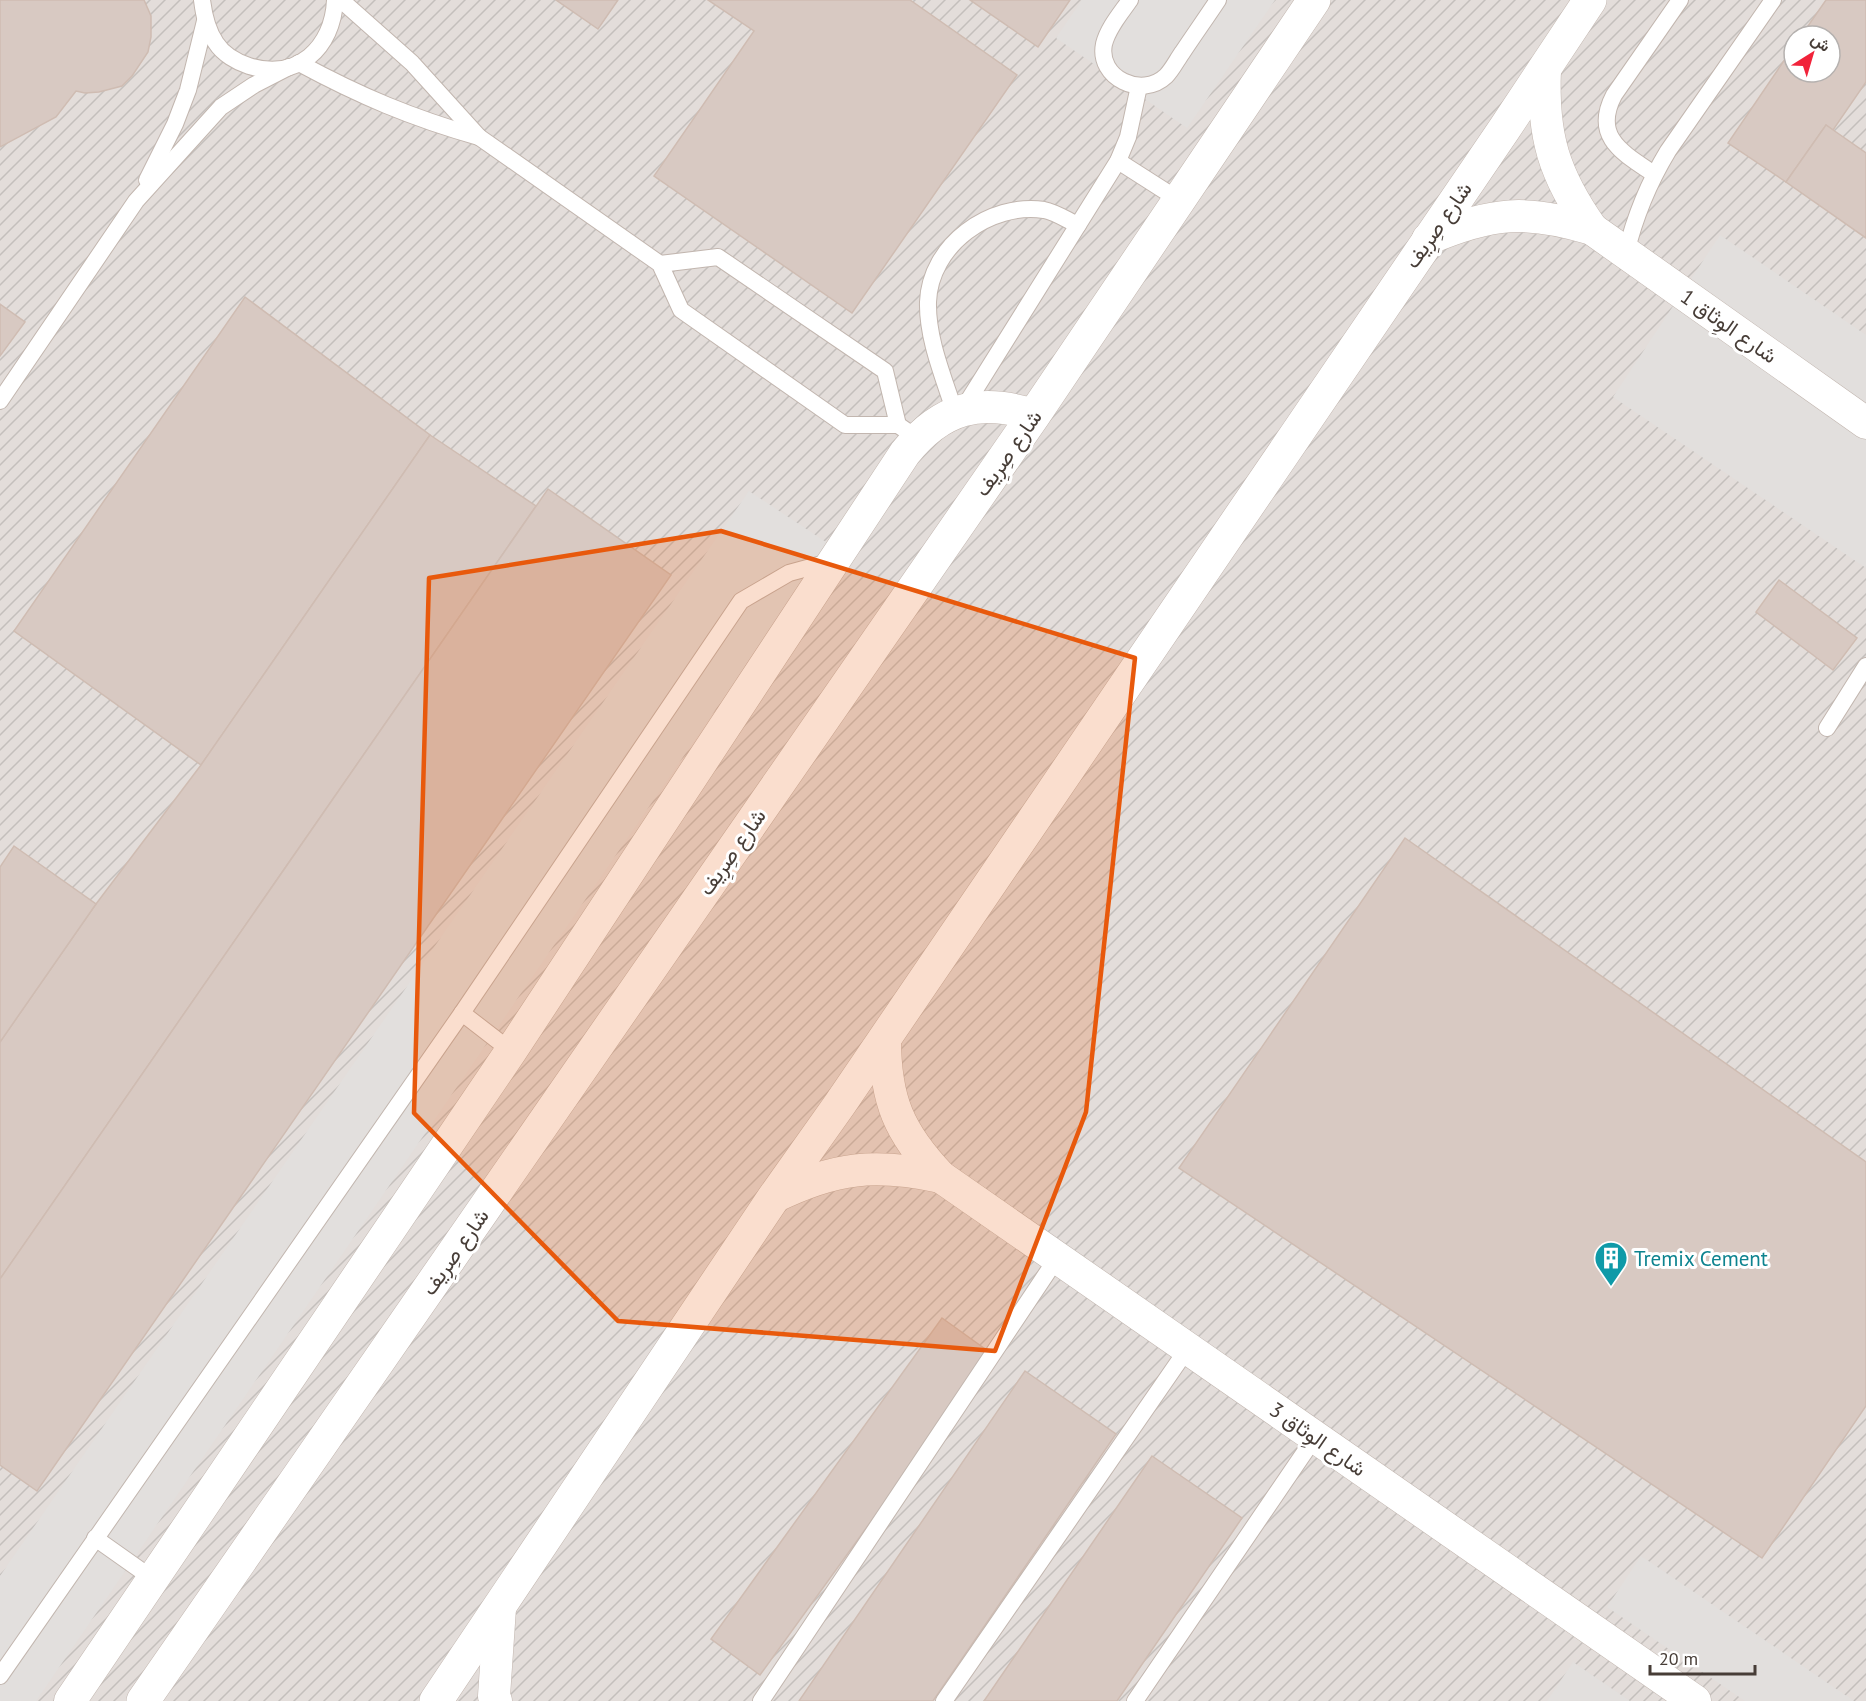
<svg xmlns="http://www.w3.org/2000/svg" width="1866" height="1701" font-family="'PT Sans',Vazirmatn,sans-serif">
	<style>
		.industrial { fill: url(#industrial-furrows); fill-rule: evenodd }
		.parking { fill: #e2dfdd }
		.building { fill: #d8c9c2; stroke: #cfbcb2; stroke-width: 1.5 }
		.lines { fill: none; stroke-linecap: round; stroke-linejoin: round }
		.service-casing { stroke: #c2b6af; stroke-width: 18 }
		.minor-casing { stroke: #c2b6af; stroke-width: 33 }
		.tertiary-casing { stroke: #c2b6af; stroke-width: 34 }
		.service { stroke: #fff; stroke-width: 16 }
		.minor { stroke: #fff; stroke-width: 32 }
		.tertiary { stroke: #fff; stroke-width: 33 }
		.marked { fill: #e8590c; fill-opacity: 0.2; stroke: #e8590c; stroke-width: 4.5; stroke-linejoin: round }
		.labels { text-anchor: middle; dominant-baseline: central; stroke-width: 6; stroke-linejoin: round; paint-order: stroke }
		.street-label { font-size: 21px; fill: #473d37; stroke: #fff }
		.culture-label { font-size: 21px; fill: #0d838f; stroke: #fff; text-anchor: start }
	</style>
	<defs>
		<pattern id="industrial-furrows" width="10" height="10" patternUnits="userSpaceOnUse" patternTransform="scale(1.5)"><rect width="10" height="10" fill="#e3ddda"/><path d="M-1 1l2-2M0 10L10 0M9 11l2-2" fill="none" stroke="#c4bfbc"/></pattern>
	</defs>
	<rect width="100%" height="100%" fill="#f4eee9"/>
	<path class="industrial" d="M0,0h1866v1701h-1866zM1794,36h36v36h-36z"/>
	<g class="parking">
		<polygon points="1082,0 1275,0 1187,128 1056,38"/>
		<polygon points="1720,235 1866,335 1866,568 1613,397"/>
		<polygon points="749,491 829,544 36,1701 0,1701 0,1576"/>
		<polygon points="1641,1556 1854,1701 1745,1701 1607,1607"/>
		<polygon points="1573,1662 1630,1701 1547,1701"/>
	</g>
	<g class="building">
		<polygon points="0,0 144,0 151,16 151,37 148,52 132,76 122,86 99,92 85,93 76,91 56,117 0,147"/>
		<polygon points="556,0 618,0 598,29"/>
		<polygon points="708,0 910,0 1017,75 852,313 654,176 754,31"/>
		<polygon points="970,0 1070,0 1038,47"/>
		<polygon points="1826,0 1866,0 1866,82 1833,130 1826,125 1786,182 1728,143 1794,46 1794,72 1830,72 1830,36 1801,36"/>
		<polygon points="1826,125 1866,153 1866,238 1786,182"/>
		<polygon points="245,297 430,435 201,765 14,631"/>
		<polygon points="0,304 25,322 0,356"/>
		<polygon points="430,435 536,506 0,1279 0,1042 96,904 201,765"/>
		<polygon points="548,489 671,575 37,1491 0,1465 0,1279"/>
		<polygon points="1779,580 1857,638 1833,670 1756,612"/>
		<polygon points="1405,838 1866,1162 1866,1406 1762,1558 1179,1168"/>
		<polygon points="14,846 96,904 0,1042 0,867"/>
		<polygon points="942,1318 992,1354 760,1675 711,1639"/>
		<polygon points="1025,1371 1116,1434 933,1701 799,1701"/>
		<polygon points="1152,1456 1242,1518 1117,1701 984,1701"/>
	</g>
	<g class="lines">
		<defs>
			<g id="service">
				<path d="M202,0c2,16 5,30 14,43 7,11 21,19 33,23 48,15 84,-18 86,-66"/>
				<polyline points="341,0 412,63 479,137 660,264 681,310 845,425 898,425 917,438"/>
				<path d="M1130,0c-9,13 -22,28 -26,44 -7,34 38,55 62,32 6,-6 11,-16 16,-23 12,-18 24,-35 36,-53"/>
				<path d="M299,63c61,33 113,55 180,74"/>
				<polyline points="1118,161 1179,200"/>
				<path d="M1654,174c-31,-21 -62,-37 -40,-79l66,-95"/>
				<polyline points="147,180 175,124 188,90 205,21"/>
				<path d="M1626,253c9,-37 22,-69 42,-102l105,-151"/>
				<polyline points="660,264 718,257 885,371 898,425"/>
				<polyline points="0,401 136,201 221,107 254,85 289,67"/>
				<polyline points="963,409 1118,161 1128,137 1139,86"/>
				<path d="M955,413c-11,-35 -28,-74 -27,-111 2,-57 62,-100 116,-92 11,2 23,10 34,15"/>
				<polyline points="1827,728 1866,666"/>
				<polyline points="462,1013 511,1051"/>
				<polyline points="95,1538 153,1579"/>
				<polyline points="0,1676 462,1013 741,601 789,573 833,561"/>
				<polyline points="761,1701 1057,1258"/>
				<polyline points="944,1701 1188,1348"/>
				<polyline points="1135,1701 1315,1437"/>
			</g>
			<g id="minor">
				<path d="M1545,69c-3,67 9,106 47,160"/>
				<path d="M1428,239c63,-27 99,-30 164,-10l274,194"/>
				<path d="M885,1039c0,61 14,94 56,138l754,524"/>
				<path d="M774,1197c61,-30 101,-34 167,-20"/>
				<path d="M70,1701l441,-650 394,-598c37,-46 75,-55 129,-38"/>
				<polyline points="496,1701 494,1696 500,1608"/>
			</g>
			<g id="tertiary">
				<polyline points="143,1701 1034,415 1314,0"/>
				<polyline points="436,1701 774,1197 840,1104 1505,128 1590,0"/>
			</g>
		</defs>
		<use href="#service" class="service-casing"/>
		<use href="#minor" class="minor-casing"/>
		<use href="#tertiary" class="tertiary-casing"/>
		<use href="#service" class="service"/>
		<use href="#minor" class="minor"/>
		<use href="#tertiary" class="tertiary"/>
	</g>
	<path class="marked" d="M721,531l414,127 -49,454 -91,239 -377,-30 -204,-208 15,-535z"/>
	<defs>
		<symbol id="building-pin" viewBox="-11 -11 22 30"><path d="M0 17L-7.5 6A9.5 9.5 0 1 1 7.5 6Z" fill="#0f9aa8" stroke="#fff"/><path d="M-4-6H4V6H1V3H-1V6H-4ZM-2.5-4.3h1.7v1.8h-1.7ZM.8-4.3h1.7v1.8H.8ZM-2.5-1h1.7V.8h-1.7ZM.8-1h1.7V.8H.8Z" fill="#fff"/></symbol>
	</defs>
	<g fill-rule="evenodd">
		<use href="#building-pin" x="1592" y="1239" width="38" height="52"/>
	</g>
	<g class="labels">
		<g class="street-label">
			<text transform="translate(1438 225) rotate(-55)">شارع صِرِيف</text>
			<text transform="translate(1729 326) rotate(35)">شارع الوِثاق 1</text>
			<text transform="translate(1008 453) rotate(-55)">شارع صِرِيف</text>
			<text transform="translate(732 852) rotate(-55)">شارع صِرِيف</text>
			<text transform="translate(455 1252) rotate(-55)">شارع صِرِيف</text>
			<text transform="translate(1318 1439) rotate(35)">شارع الوِثاق 3</text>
		</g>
		<g class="culture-label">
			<text x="1634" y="1258">Tremix Cement</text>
		</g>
	</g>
	<g transform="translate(1812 54) rotate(37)"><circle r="28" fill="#ffffff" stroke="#b5b1af" stroke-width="1.5"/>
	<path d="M0-4.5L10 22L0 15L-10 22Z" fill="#f1233a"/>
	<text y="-9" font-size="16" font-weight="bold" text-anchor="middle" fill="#473d37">ش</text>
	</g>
	<path d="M1650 1665v9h105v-9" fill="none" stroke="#473d37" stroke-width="3"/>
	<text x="1659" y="1665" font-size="18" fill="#473d37" stroke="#ffffff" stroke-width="4.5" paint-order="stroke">20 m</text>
</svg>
